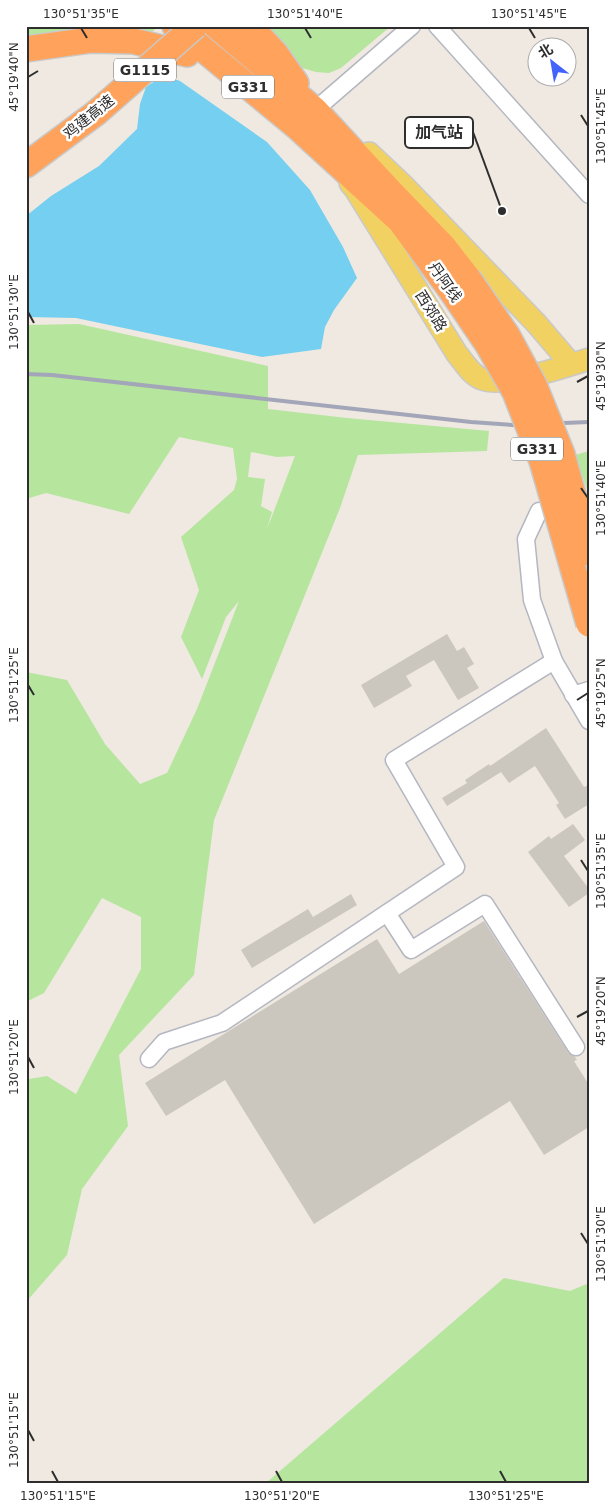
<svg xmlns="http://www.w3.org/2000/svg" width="615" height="1509" font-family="'DejaVu Sans','Noto Sans SC',sans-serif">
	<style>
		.green { fill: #b6e59e; fill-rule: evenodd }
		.water { fill: #75cff0 }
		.building { fill: #cbc7bf }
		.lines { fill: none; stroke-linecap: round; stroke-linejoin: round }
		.minor-casing { stroke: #b4b7c1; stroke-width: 19 }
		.major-casing { stroke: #c9c9c9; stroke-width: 24 }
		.highway-casing { stroke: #c9c9c9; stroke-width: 28 }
		.minor { stroke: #fff; stroke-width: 16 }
		.major { stroke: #f2d163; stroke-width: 21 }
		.highway { stroke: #ffa35c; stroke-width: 25 }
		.rail { stroke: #a3a6b8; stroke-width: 4 }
		.highway-bridge-casing { stroke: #c9c9c9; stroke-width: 28; stroke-linecap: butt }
		.highway-bridge { stroke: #ffa35c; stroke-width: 25 }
		.ticks { fill: none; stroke: #2e2e2e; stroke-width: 2 }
		.labels { text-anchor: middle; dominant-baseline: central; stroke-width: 5; stroke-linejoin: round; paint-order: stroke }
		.shield { fill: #fff; stroke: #6d6d6d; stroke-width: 1 }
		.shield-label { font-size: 14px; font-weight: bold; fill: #2e2e2e }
		.street-label { font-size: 15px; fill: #2e2e2e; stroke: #fff }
		.leader { fill: none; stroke: #2e2e2e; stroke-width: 2 }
		.callout-dot { fill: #2e2e2e; stroke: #fff; stroke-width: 2 }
		.callout { fill: #fff; stroke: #2e2e2e; stroke-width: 2 }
		.callout-label { font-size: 16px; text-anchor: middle; font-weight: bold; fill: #2e2e2e }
		.neatline { fill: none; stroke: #2e2e2e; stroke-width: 2 }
		.ticks-label { font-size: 12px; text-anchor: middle; fill: #2e2e2e }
	</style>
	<rect width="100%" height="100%" fill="#efe9e1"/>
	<g class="green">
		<polygon points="26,26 158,26 147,37 26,41"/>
		<polygon points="264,26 391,26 341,68 329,73 316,72 302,68"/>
		<path d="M79,324l189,42v43l79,9 142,13 -2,20 -129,4 -18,53 -126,312 -20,155 -75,80 9,71 -46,63 -15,66 -41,47v-225l3,2 18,-3 29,18 65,-125v-52l-39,-19 -58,95 -18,9v-330l41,8 38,64 35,40 27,-11 30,-64 42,-108 -13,16 -24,62 -21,-42 18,-47 -18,-53 53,-47 3,-11 -4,-31 -54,-11 -50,77 -83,-21 -20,6v-174zM251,452l26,5 18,-1 -28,73 5,-17 -11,-6 4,-27 -17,-2z"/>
		<polygon points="589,451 589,495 575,455"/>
		<polygon points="504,1278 570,1291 589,1283 589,1483 266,1483"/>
	</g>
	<polygon class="water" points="164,75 180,81 267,142 310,190 343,247 357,278 334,310 325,327 321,349 262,357 76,318 26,317 26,216 51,196 99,166 137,129 140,104 146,87"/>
	<g class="building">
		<polygon points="447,634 457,651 464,647 474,664 467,668 479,688 458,700 434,660 406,676 412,686 374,708 361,685"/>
		<polygon points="546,728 584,787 589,785 589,804 565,819 556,805 559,803 535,766 509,783 501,772 447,806 442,798 467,783 465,780 489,764 490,766"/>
		<polygon points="573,824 585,840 564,856 589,889 589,893 569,907 528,852 549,836 551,839"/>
		<polygon points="351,894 357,905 252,968 241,950 308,909 313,917"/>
		<polygon points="484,921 568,1052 575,1057 577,1060 574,1061 589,1085 589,1127 544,1155 510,1101 314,1224 225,1080 166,1116 145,1083 377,939 399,974"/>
	</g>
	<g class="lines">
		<defs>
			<g id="minor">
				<polyline points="437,26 589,195"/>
				<polyline points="315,110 412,26"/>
				<polyline points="539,511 526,539 532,600 554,661 589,721"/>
				<polyline points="573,695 589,690"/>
				<polyline points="387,913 411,950 485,904 576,1047"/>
				<polyline points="149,1059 164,1042 222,1023 456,867 394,760 554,661"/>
			</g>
			<g id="major">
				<polyline points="369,153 404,186 536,323 571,364"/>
				<path d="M350,183l5,6 102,165c7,8 14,21 25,25 22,9 84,-13 107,-20"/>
			</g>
			<g id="highway">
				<polyline points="175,26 296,126 400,221 450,289"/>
				<polyline points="216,26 315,110 391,192 444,247 468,278"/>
				<polyline points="250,26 276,54 296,83"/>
				<polyline points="26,49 91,40 133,41 187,54"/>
				<polyline points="26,165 96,113"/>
			</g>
		</defs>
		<use href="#minor" class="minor-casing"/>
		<use href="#major" class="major-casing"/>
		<use href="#highway" class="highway-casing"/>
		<use href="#minor" class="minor"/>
		<use href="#major" class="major"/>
		<use href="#highway" class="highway"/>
		<polyline class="rail" points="26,374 52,375 471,422 513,425 589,422"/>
		<defs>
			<g id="highway-bridge">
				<polyline points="96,113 195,26"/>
				<polyline points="468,278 507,335 534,385 562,454 589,553"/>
				<polyline points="450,289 488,345 515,392 542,461 589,624"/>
			</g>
		</defs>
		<use href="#highway-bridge" class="highway-bridge-casing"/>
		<use href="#highway-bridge" class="highway-bridge"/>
	</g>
	<path class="ticks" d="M81,28l6,10M305,28l6,10M529,28l6,10M28,77l10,-6M581,115l7,11M28,312l6,11M577,382l11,-6M581,488l7,10M28,685l6,10M577,700l11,-7M581,860l7,11M577,1017l11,-6M28,1057l6,11M581,1233l7,11M28,1430l6,11M52,1471l6,11M276,1471l6,11M500,1471l6,11"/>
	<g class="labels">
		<g class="shield">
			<rect x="114" y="58.5" width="62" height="23" rx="4"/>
			<rect x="222" y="75.5" width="52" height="23" rx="4"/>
			<rect x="511" y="437.5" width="52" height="23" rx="4"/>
		</g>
		<g class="shield-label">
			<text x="145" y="70">G1115</text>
			<text x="248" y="87">G331</text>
			<text x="537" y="449">G331</text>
		</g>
		<g class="street-label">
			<text transform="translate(89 117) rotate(-39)">鸡建高速</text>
			<text transform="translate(445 282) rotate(55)">丹阿线</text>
			<text transform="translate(431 311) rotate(58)">西郊路</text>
		</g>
	</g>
	<path class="leader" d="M502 211L473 132"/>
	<circle class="callout-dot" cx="502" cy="211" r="5"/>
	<rect class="callout" x="405" y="117" width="68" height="31" rx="5"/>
	<g class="callout-label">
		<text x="439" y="138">加气站</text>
	</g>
	<rect width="615" height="1509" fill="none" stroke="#ffffff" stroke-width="55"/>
	<g transform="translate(552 62) rotate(329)"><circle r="24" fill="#ffffff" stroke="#ababab"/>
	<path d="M0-4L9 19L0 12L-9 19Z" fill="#4264fb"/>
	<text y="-8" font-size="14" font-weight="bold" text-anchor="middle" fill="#2e2e2e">北</text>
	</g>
	<rect x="28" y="28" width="560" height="1454" class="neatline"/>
	<g class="ticks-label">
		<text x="81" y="18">130°51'35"E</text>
		<text x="305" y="18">130°51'40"E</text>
		<text x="529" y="18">130°51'45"E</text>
		<text transform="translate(14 77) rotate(-90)" y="4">45°19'40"N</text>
		<text transform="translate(601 126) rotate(-90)" y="4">130°51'45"E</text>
		<text transform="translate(14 312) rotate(-90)" y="4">130°51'30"E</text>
		<text transform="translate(601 376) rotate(-90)" y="4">45°19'30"N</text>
		<text transform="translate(601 498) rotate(-90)" y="4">130°51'40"E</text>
		<text transform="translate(14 685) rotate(-90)" y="4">130°51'25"E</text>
		<text transform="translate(601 693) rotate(-90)" y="4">45°19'25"N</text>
		<text transform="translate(601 871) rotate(-90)" y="4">130°51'35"E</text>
		<text transform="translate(601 1011) rotate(-90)" y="4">45°19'20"N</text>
		<text transform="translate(14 1057) rotate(-90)" y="4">130°51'20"E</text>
		<text transform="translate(601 1244) rotate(-90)" y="4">130°51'30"E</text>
		<text transform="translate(14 1430) rotate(-90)" y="4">130°51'15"E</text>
		<text x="58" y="1500">130°51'15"E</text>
		<text x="282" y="1500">130°51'20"E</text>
		<text x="506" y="1500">130°51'25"E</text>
	</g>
</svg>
